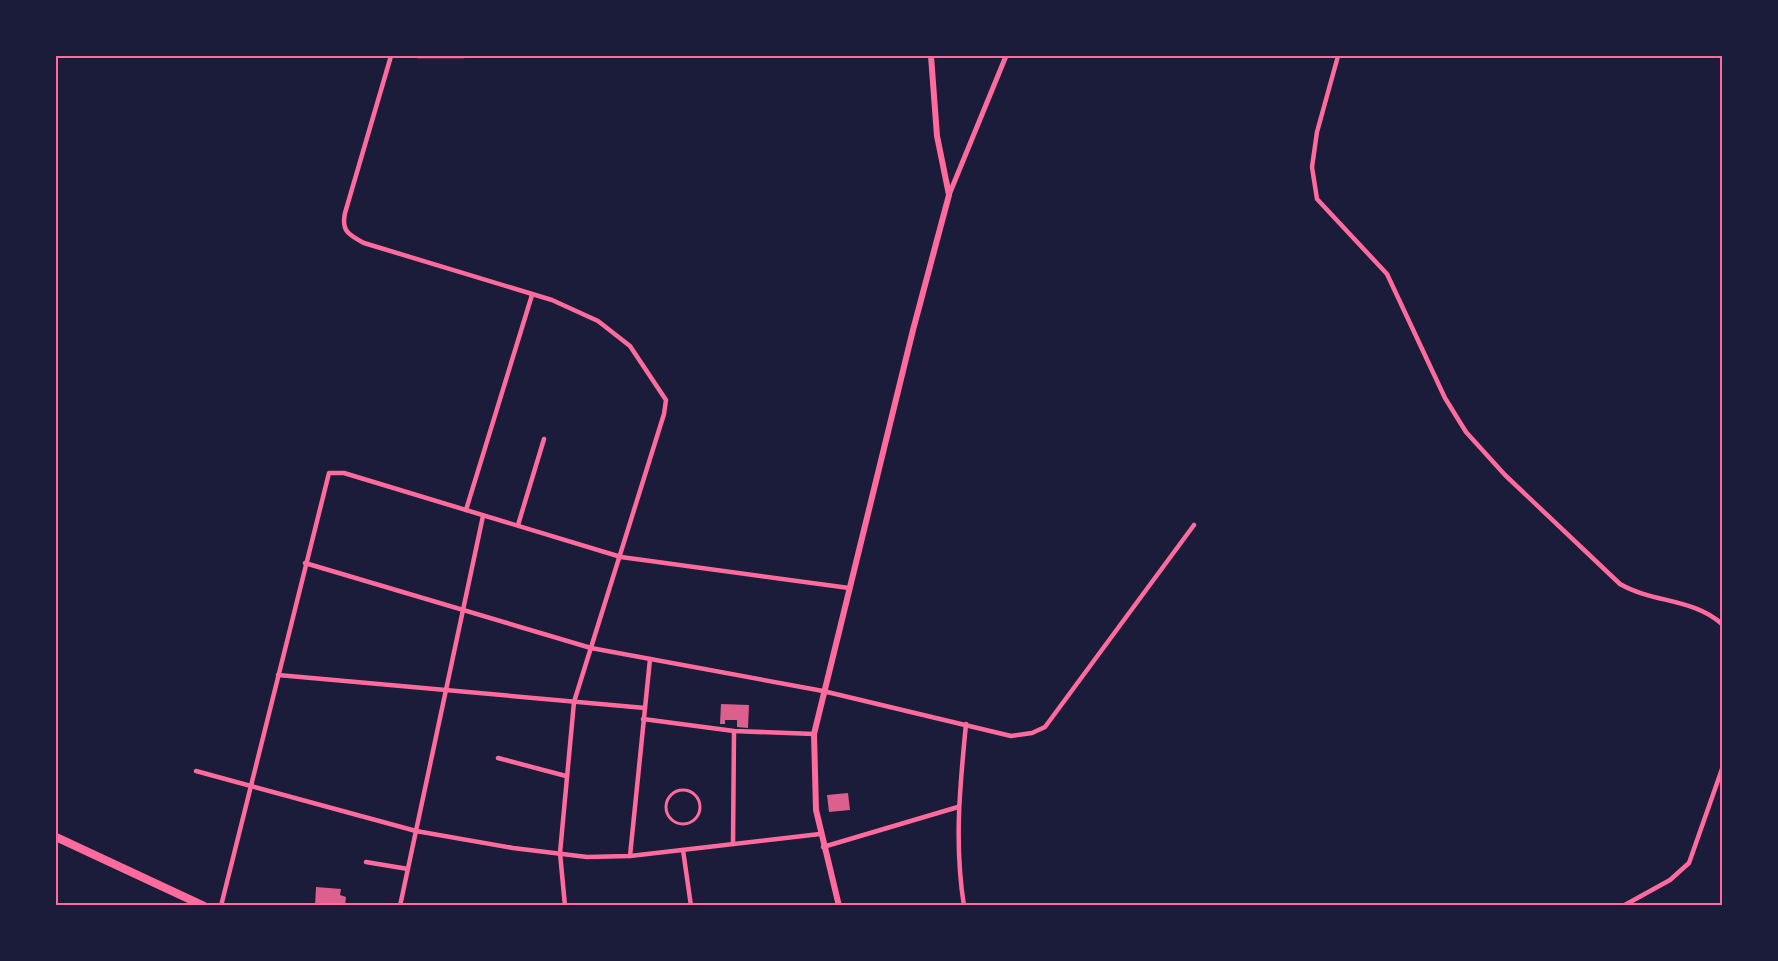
<svg xmlns="http://www.w3.org/2000/svg" width="1778" height="961" font-family="Jost,sans-serif">
	<style>
		.building { fill: #dd5f8e }
		.lines { fill: none; stroke-linecap: round; stroke-linejoin: round }
		.pedestrian { stroke: #ff6b9d; stroke-width: 3 }
		.minor { stroke: #ff6b9d; stroke-width: 4.5 }
		.tertiary { stroke: #ff6b9d; stroke-width: 5 }
		.secondary { stroke: #ff6b9d; stroke-width: 6 }
		.trunk { stroke: #ff6b9d; stroke-width: 8 }
		.neatline { fill: none; stroke: #ff6b9d; stroke-width: 2 }
	</style>
	<rect width="100%" height="100%" fill="#1b1b3a"/>
	<g class="building">
		<polygon points="721,704 749,705 748,728 737,727 737,720 725,720 725,724 720,724"/>
		<polygon points="848,793 850,810 829,812 827,795"/>
		<polygon points="316,887 341,889 340,895 346,897 345,906 315,906"/>
	</g>
	<g class="lines">
		<circle class="pedestrian" cx="683" cy="807" r="17"/>
		<g class="minor">
			<path d="M391,56l-46,157c-4,18 4,22 19,30l188,57 46,21 32,25 36,54 -2,14 -90,288 -14,151 5,53"/>
			<polyline points="418,56 464,56"/>
			<path d="M1338,56l-21,76 -5,35 5,32 70,75 58,124 21,34 39,43 115,109c33,19 73,14 102,40"/>
			<polyline points="466,510 532,295"/>
			<polyline points="518,525 544,439"/>
			<polyline points="305,563 591,648 823,691 1011,736 1032,733 1045,727 1194,525"/>
			<polyline points="278,675 645,708"/>
			<polyline points="643,719 734,731 814,734"/>
			<polyline points="498,758 566,776"/>
			<polyline points="196,771 416,831 513,848 587,857 630,856 820,834"/>
			<polyline points="733,844 734,731"/>
			<polyline points="823,847 958,807"/>
			<polyline points="683,850 691,906"/>
			<polyline points="630,856 650,659"/>
			<polyline points="366,862 408,869"/>
			<polyline points="221,906 329,473 344,473 621,557 849,588"/>
			<polyline points="400,906 483,516"/>
			<path d="M964,906c-10,-62 -4,-121 2,-182"/>
			<polyline points="1623,906 1670,880 1689,863 1722,769"/>
		</g>
		<polyline class="tertiary" points="949,195 1006,56"/>
		<polyline class="secondary" points="839,906 816,810 814,734 913,330 949,195 937,136 931,56"/>
		<polyline class="trunk" points="56,837 204,906"/>
	</g>
	<rect width="1778" height="961" fill="none" stroke="#1b1b3a" stroke-width="114"/>
	<rect x="57" y="57" width="1664" height="847" class="neatline"/>
</svg>
